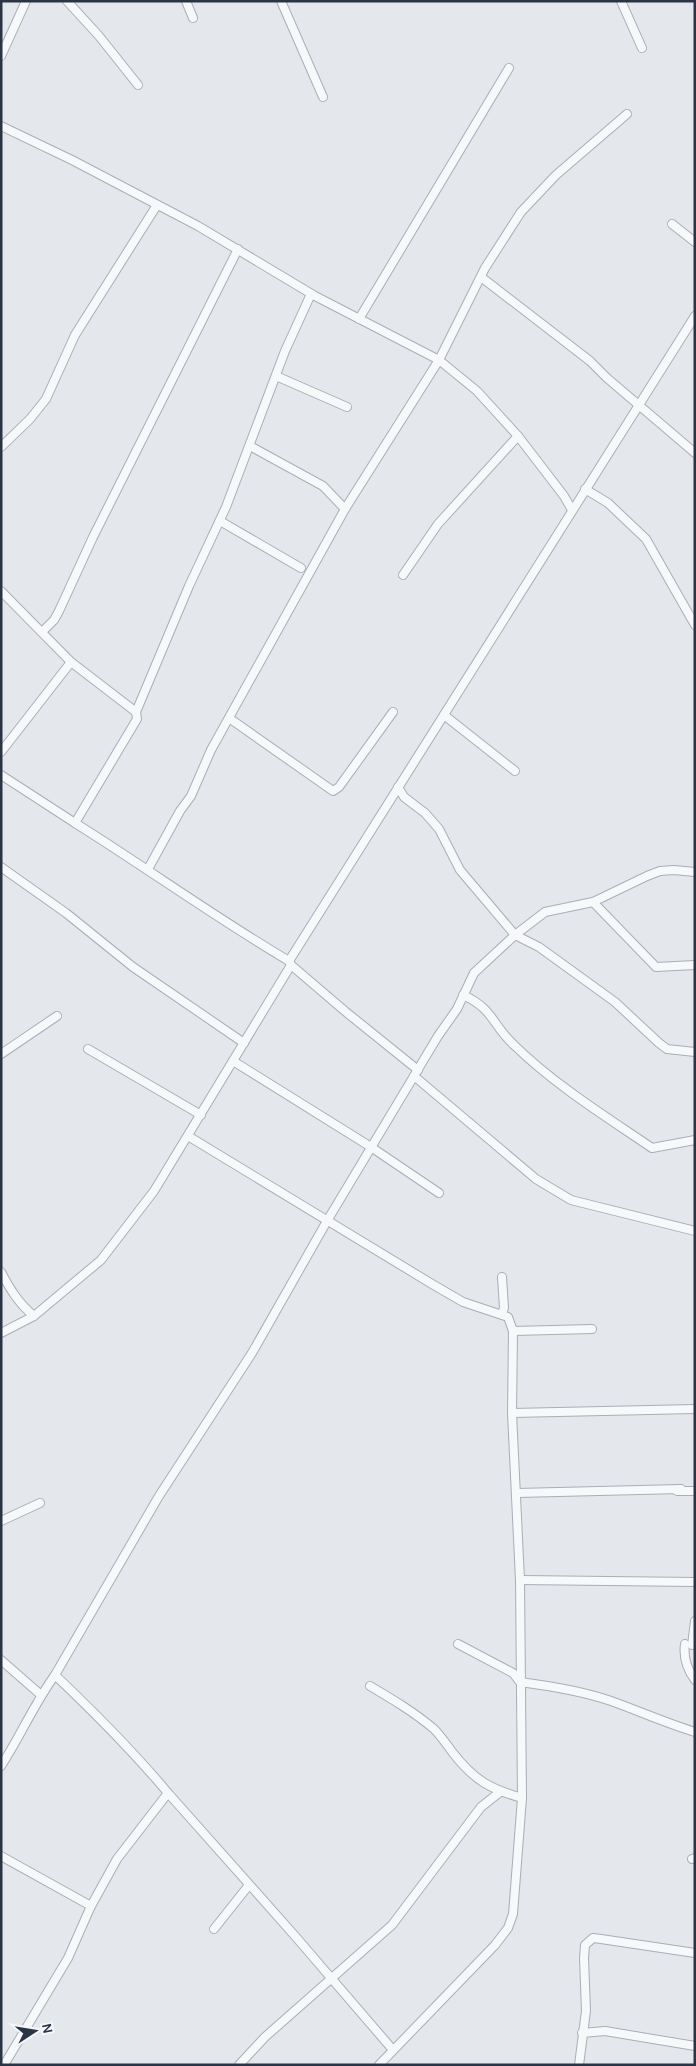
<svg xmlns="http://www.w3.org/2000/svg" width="696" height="2066" font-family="Karla,sans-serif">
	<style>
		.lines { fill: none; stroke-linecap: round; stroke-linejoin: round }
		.street-casing { stroke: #a9aeb7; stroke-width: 10 }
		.street { stroke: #f7f8fa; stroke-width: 8 }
	</style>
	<rect width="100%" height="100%" fill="#e4e7ec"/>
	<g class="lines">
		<defs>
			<g id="street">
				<polyline points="67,1 99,36 138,85"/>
				<polyline points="186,1 193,18"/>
				<polyline points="281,1 323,97"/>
				<polyline points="621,1 642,48"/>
				<polyline points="1,56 26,1"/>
				<polyline points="1,126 72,160 198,226 315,296 439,360 477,391 518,436 564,496 572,510"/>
				<polyline points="672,224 695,242"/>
				<polyline points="481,277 590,361 607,378 695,453"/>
				<polyline points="359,319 509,68"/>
				<polyline points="276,376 347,407"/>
				<polyline points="250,446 323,486 345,509"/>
				<polyline points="1,447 30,419 46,399 75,335 157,205"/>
				<polyline points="585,489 608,503 646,539 695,625"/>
				<polyline points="220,521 301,568"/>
				<polyline points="403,575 438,524 518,436"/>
				<path d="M1,591l70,71 65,50 1,7 -62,104c72,45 141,95 214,138l2,4 -137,226 -53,69 -67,56 -33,17"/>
				<polyline points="42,632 54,620 59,611 93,537 238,249"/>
				<polyline points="136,712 189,586 226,507 285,351 311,294"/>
				<polyline points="444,715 515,771"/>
				<polyline points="229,718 333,791 339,787 393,712"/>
				<polyline points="1,752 71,662"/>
				<polyline points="1,775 75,823"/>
				<polyline points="398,787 404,797 425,813 439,829 460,870 515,935 539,947 615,1002 659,1043 667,1049 695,1052"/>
				<polyline points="1,867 66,913 133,967 244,1043"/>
				<polyline points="148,869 180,811 191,796 211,750 345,509 439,360 485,268 521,212 556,175 627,114"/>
				<polyline points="593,902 656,967 695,965"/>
				<polyline points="289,961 695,316"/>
				<polyline points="291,965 346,1012 418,1070"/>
				<path d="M463,995c31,14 29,30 51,50 41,40 91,71 138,103l43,-8"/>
				<polyline points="88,1049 201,1115"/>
				<polyline points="1,1054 57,1016"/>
				<polyline points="233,1061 371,1147 439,1193"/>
				<polyline points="414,1076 536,1179 571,1200 695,1231"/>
				<polyline points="188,1136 432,1284 463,1302 508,1317 513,1331 512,1413 520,1580 522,1798 513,1914 508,1928 495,1945 379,2065"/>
				<path d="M1,1272c9,17 18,32 33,44"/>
				<polyline points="502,1277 504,1308 502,1314"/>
				<polyline points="513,1331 592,1329"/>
				<polyline points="512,1413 695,1409"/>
				<polyline points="677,1491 695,1491"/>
				<polyline points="517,1493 681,1489"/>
				<polyline points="1,1521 40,1503"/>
				<polyline points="520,1580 695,1582"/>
				<path d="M458,1644l55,29 7,9c31,4 62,9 91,19 28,10 55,22 84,31"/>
				<path d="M685,1644c-2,14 2,25 10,36"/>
				<polyline points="692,1645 695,1621"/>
				<polyline points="1,1660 41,1695"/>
				<polyline points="55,1675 159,1496 252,1353 327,1221 438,1036 457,1009 474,973 515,935 545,912 593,902 647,876 660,871 674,870 695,872"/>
				<path d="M370,1686c22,13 44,26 64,43 7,7 13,16 19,24 21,27 37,36 69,45"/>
				<path d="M1,1766c19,-29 33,-62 54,-91 40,38 78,76 113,118l-51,66 -26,47 -23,52 -64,107"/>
				<polyline points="168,1793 295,1936 393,2050"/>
				<polyline points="1,1856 91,1906"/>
				<polyline points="692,1859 695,1858"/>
				<polyline points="214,1929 249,1885"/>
				<polyline points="582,2033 605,2031 695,2046"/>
				<polyline points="239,2065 265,2037 392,1925 481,1807 500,1792"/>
				<polyline points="579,2065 586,2011 584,1958 585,1945 593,1938 601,1939 695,1953"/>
			</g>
		</defs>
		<use href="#street" class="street-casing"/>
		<use href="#street" class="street"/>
	</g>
	<rect width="696" height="2066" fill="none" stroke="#2b3445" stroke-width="5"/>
	<g transform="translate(35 2031) rotate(78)" stroke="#f4f6f9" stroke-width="4" paint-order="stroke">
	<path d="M0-4L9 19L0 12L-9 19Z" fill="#2b3445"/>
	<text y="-8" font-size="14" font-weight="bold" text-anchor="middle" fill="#2b3445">N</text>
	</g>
</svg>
